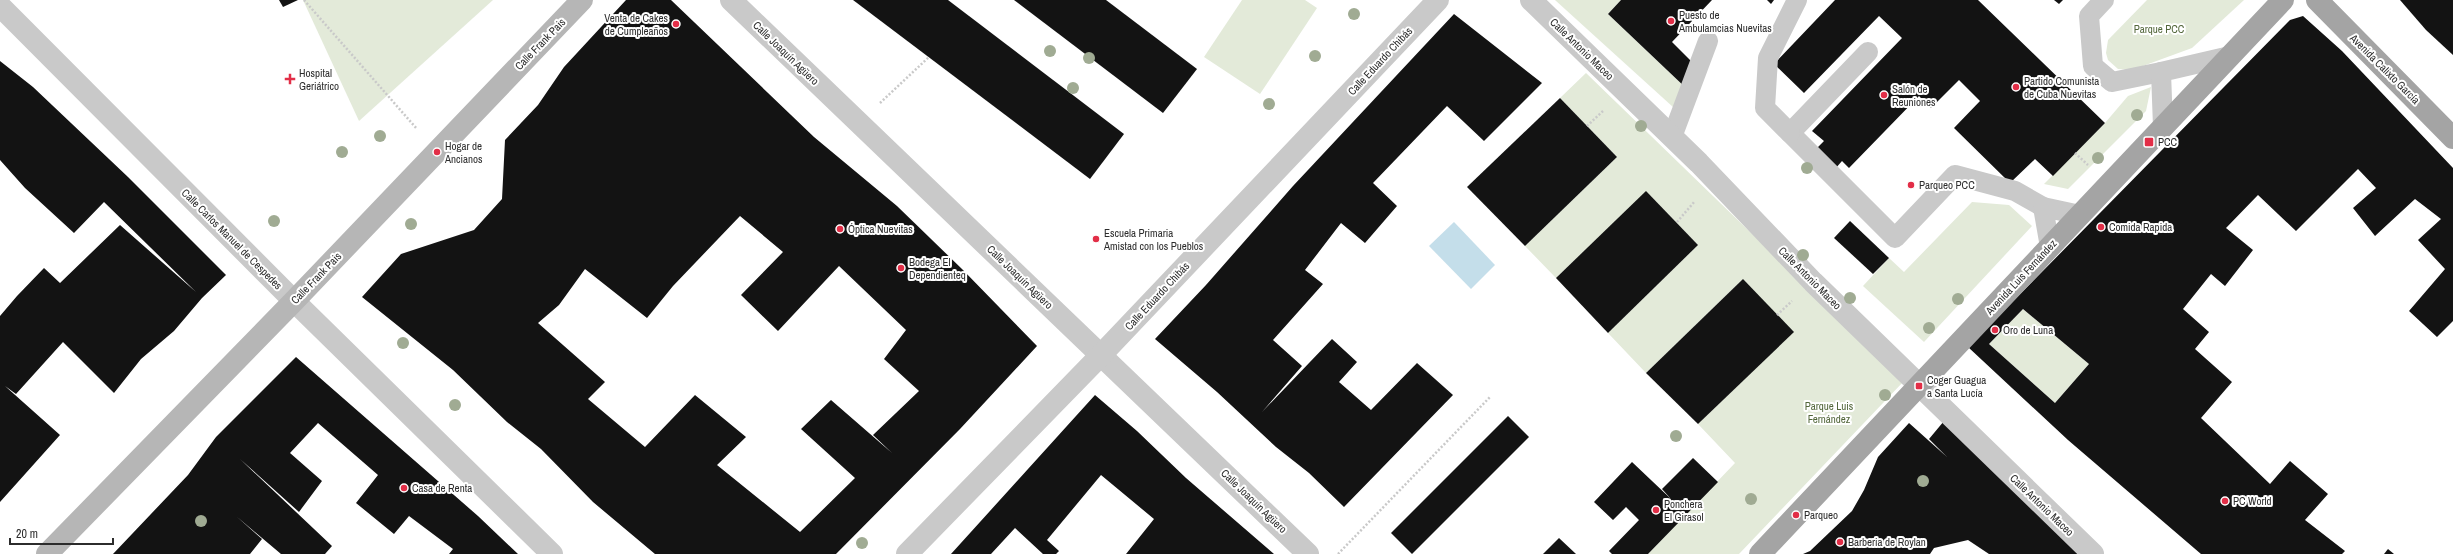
<svg xmlns="http://www.w3.org/2000/svg" width="2453" height="554" font-family="'Archivo Narrow',sans-serif">
	<style>
		.green { fill: #e3ead9 }
		.water { fill: #c4deea }
		.building { fill: #131313; fill-rule: evenodd }
		.lines { fill: none; stroke-linecap: round; stroke-linejoin: round }
		.path { stroke: #c9c9c9; stroke-width: 2.5; stroke-dasharray: 2 2; stroke-linecap: butt }
		.service { stroke: #c9c9c9; stroke-width: 20 }
		.minor { stroke: #c9c9c9; stroke-width: 22 }
		.secondary { stroke: #b6b6b6; stroke-width: 22 }
		.primary { stroke: #a4a4a4; stroke-width: 22 }
		.tree { fill: #a0ab93 }
		.poi-dot { fill: #e22e47; stroke: #fff; stroke-width: 1.5 }
		.labels { text-anchor: middle; dominant-baseline: central; stroke-width: 4; stroke-linejoin: round; paint-order: stroke }
		.poi-label { font-size: 11px; fill: #2c2c2c; stroke: #fff; text-anchor: start }
		.park-label { font-size: 11px; fill: #52663a; stroke: #fff }
		.street-label { font-size: 11px; fill: #2c2c2c; stroke: #fff }
	</style>
	<rect width="100%" height="100%" fill="#fff"/>
	<g class="green">
		<polygon points="303,0 493,0 359,121"/>
		<polygon points="1242,0 1305,0 1317,8 1260,94 1204,57"/>
		<polygon points="1555,0 1621,0 1608,14 1687,89 1673,107"/>
		<polygon points="2147,0 2244,0 2192,48 2132,70 2118,69 2108,60 2106,53 2108,40"/>
		<polygon points="1586,73 1904,381 1739,554 1648,554 1735,463 1698,424 1793,332 1742,280 1646,373 1608,333 1698,245 1646,192 1556,278 1525,246 1617,157 1560,98"/>
		<polygon points="2151,87 2146,111 2068,189 2044,184 2105,123 2128,96"/>
		<polygon points="1972,202 2009,205 2032,226 1924,342 1863,286 1889,258 1904,272"/>
		<polygon points="2023,309 2089,364 2055,403 1989,344"/>
	</g>
	<polygon class="water" points="1454,222 1495,265 1471,289 1429,246"/>
	<g class="building">
		<polygon points="279,0 298,0 283,7"/>
		<path d="M626,0h45l143,137 83,69 66,64 74,76 -77,83 -124,125h-181l-62,-52 -52,-53 -34,-27 -54,-52 -91,-73 39,-43 73,-24 28,-31 3,-59 33,-35 26,-38zM740,216l43,36 -42,43 37,36 61,-65 67,64 -22,29 35,32 -46,44 19,18 -61,-53 -30,29 54,49 -55,54 -83,-67 29,-28 -51,-42 -50,52 -57,-48 17,-17 -67,-59 21,-18 26,-36 62,49 26,-32z"/>
		<polygon points="853,0 948,0 1124,134 1090,179"/>
		<polygon points="1014,0 1106,0 1197,69 1163,113"/>
		<polygon points="1621,0 1712,0 1672,42 1695,65 1687,89 1608,14"/>
		<polygon points="1767,0 1774,0 1771,4"/>
		<polygon points="1835,0 1978,0 2105,123 2053,176 2035,159 2010,183 1954,128 1980,101 1959,80 1931,108 1919,96 1849,168 1842,161 1835,169 1815,150 1824,141 1812,131 1902,38 1879,16 1804,93 1774,64"/>
		<polygon points="2054,0 2063,0 2059,4"/>
		<polygon points="2400,0 2453,0 2453,55 2426,30"/>
		<polygon points="1454,14 1542,83 1484,141 1447,106 1373,183 1397,206 1365,243 1341,223 1305,270 1323,284 1273,340 1302,366 1262,412 1332,339 1357,362 1339,382 1371,410 1417,363 1453,395 1344,507 1309,473 1276,447 1217,392 1155,339 1206,285 1293,186"/>
		<path d="M2303,16l39,35 111,117v153l-16,16 -28,-26 36,-42 -27,-29 23,-21 -26,-20 -40,37 -22,-28 23,-20 -18,-19 -62,62 -38,-36 -32,33 27,22 -28,36 -14,-12 -28,35 26,23 -14,17 37,33 -31,36 69,66 20,-23 38,33 -23,26 40,31 -3,3h-141l-133,-114 -100,-93 322,-327zM2023,309l66,55 -34,39 -66,-59z"/>
		<polygon points="0,61 33,87 128,177 226,275 202,298 174,331 141,359 114,393 63,342 16,394 5,386 60,435 0,502 0,316 17,296 44,268 60,283 120,225 196,292 104,202 74,233 25,188 0,160"/>
		<polygon points="1560,98 1617,157 1525,246 1467,187"/>
		<polygon points="1646,191 1698,245 1608,333 1556,278"/>
		<polygon points="1850,221 1889,258 1873,274 1834,238"/>
		<polygon points="1743,279 1794,332 1698,424 1646,373"/>
		<polygon points="296,357 478,516 518,554 449,554 453,549 409,516 394,534 356,503 378,475 318,423 290,453 322,481 299,512 240,459 332,546 325,554 281,554 236,516 262,539 250,554 113,554 188,475 216,437"/>
		<polygon points="1095,395 1137,431 1186,478 1274,554 1126,554 1154,519 1101,475 1047,540 1059,551 1056,554 1043,554 1015,528 991,554 951,554"/>
		<polygon points="1508,416 1529,437 1412,554 1391,533"/>
		<polygon points="1944,421 2081,554 1989,554 1968,540 1934,548 1930,554 1803,554 1810,551 1852,511 1864,490 1878,457 1909,423 1947,457 1929,439"/>
		<polygon points="1693,458 1718,482 1648,554 1612,554 1609,551 1639,520 1626,507 1613,520 1594,502 1632,462 1671,499 1662,489"/>
		<polygon points="1559,538 1576,554 1543,554"/>
		<polygon points="2388,549 2394,554 2384,554"/>
	</g>
	<g class="lines">
		<g class="path">
			<polyline points="304,0 417,129"/>
			<polyline points="880,103 929,57"/>
			<polyline points="1587,126 1603,111"/>
			<polyline points="2075,153 2088,165"/>
			<polyline points="1677,222 1695,201"/>
			<polyline points="1777,315 1792,301"/>
			<polyline points="1338,554 1490,397"/>
		</g>
		<g class="service">
			<polyline points="2104,0 2089,16 2093,66 2112,82 2161,72"/>
			<polyline points="1868,52 1790,133 1895,238 1955,175 2015,191 2043,207"/>
			<polyline points="2163,127 2161,72 2230,56"/>
			<polyline points="1790,133 1765,108 1768,58 1797,0"/>
			<polyline points="1672,137 1708,41"/>
			<polyline points="2050,247 2043,207 2080,215"/>
		</g>
		<g class="minor">
			<polyline points="731,0 1308,554"/>
			<polyline points="1531,0 1699,163 1813,282 2093,554"/>
			<polyline points="0,6 294,301 552,554"/>
			<polyline points="907,554 1101,355 1438,0"/>
		</g>
		<polyline class="secondary" points="47,554 294,301 582,0"/>
		<g class="primary">
			<polyline points="2317,0 2453,138"/>
			<polyline points="1760,554 2283,0"/>
		</g>
	</g>
	<g class="tree">
		<circle cx="1354" cy="14" r="6"/>
		<circle cx="1050" cy="51" r="6"/>
		<circle cx="1315" cy="56" r="6"/>
		<circle cx="1089" cy="58" r="6"/>
		<circle cx="1073" cy="88" r="6"/>
		<circle cx="1269" cy="104" r="6"/>
		<circle cx="2137" cy="115" r="6"/>
		<circle cx="1641" cy="126" r="6"/>
		<circle cx="380" cy="136" r="6"/>
		<circle cx="342" cy="152" r="6"/>
		<circle cx="2098" cy="158" r="6"/>
		<circle cx="1807" cy="168" r="6"/>
		<circle cx="274" cy="221" r="6"/>
		<circle cx="411" cy="224" r="6"/>
		<circle cx="1803" cy="255" r="6"/>
		<circle cx="1850" cy="298" r="6"/>
		<circle cx="1958" cy="299" r="6"/>
		<circle cx="1929" cy="328" r="6"/>
		<circle cx="403" cy="343" r="6"/>
		<circle cx="1885" cy="395" r="6"/>
		<circle cx="455" cy="405" r="6"/>
		<circle cx="1676" cy="436" r="6"/>
		<circle cx="1923" cy="481" r="6"/>
		<circle cx="1751" cy="499" r="6"/>
		<circle cx="201" cy="521" r="6"/>
		<circle cx="862" cy="543" r="6"/>
	</g>
	<g class="poi-dot">
		<circle cx="1671" cy="21" r="4"/>
		<circle cx="676" cy="24" r="4"/>
		<path d="M288 73h4v4h4v4h-4v4h-4v-4h-4v-4h4z"/>
		<circle cx="2016" cy="87" r="4"/>
		<circle cx="1884" cy="95" r="4"/>
		<rect x="2144" y="137" width="10" height="10" rx="2"/>
		<circle cx="437" cy="152" r="4"/>
		<circle cx="1911" cy="185" r="4"/>
		<circle cx="2101" cy="227" r="4"/>
		<circle cx="840" cy="229" r="4"/>
		<circle cx="1096" cy="239" r="4"/>
		<circle cx="901" cy="268" r="4"/>
		<circle cx="1995" cy="330" r="4"/>
		<rect x="1915" y="382" width="8" height="8" rx="2"/>
		<circle cx="404" cy="488" r="4"/>
		<circle cx="2225" cy="501" r="4"/>
		<circle cx="1656" cy="510" r="4"/>
		<circle cx="1796" cy="515" r="4"/>
		<circle cx="1840" cy="542" r="4"/>
	</g>
	<g class="labels">
		<g class="poi-label">
			<text x="1679" y="15">Puesto de<tspan x="1679" dy="13">Ambulamcias Nuevitas</tspan></text>
			<text x="668" y="18" text-anchor="end">Venta de Cakes<tspan x="668" dy="13">de Cumpleaños</tspan></text>
			<text x="299" y="73">Hospital<tspan x="299" dy="13">Geriátrico</tspan></text>
			<text x="2024" y="81">Partido Comunista<tspan x="2024" dy="13">de Cuba Nuevitas</tspan></text>
			<text x="1892" y="89">Salón de<tspan x="1892" dy="13">Reuniones</tspan></text>
			<text x="2158" y="142">PCC</text>
			<text x="445" y="146">Hogar de<tspan x="445" dy="13">Ancianos</tspan></text>
			<text x="1919" y="185">Parqueo PCC</text>
			<text x="2109" y="227">Comida Rapida</text>
			<text x="848" y="229">Óptica Nuevitas</text>
			<text x="1104" y="233">Escuela Primaria<tspan x="1104" dy="13">Amistad con los Pueblos</tspan></text>
			<text x="909" y="262">Bodega El<tspan x="909" dy="13">Dependienteq</tspan></text>
			<text x="2003" y="330">Oro de Luna</text>
			<text x="1927" y="380">Coger Guagua<tspan x="1927" dy="13">a Santa Lucía</tspan></text>
			<text x="412" y="488">Casa de Renta</text>
			<text x="2233" y="501">PC World</text>
			<text x="1664" y="504">Ponchera<tspan x="1664" dy="13">El Girasol</tspan></text>
			<text x="1804" y="515">Parqueo</text>
			<text x="1848" y="542">Barberia de Roylan</text>
		</g>
		<g class="park-label">
			<text x="2159" y="29">Parque PCC</text>
			<text x="1829" y="406">Parque Luis<tspan x="1829" dy="13">Fernández</tspan></text>
		</g>
		<g class="street-label">
			<text transform="translate(540 44) rotate(-46)">Calle Frank Pais</text>
			<text transform="translate(1582 49) rotate(44)">Calle Antonio Maceo</text>
			<text transform="translate(786 53) rotate(44)">Calle Joaquín Agüero</text>
			<text transform="translate(1380 61) rotate(-47)">Calle Eduardo Chibás</text>
			<text transform="translate(2385 69) rotate(45)">Avenida Calixto García</text>
			<text transform="translate(232 239) rotate(45)">Calle Carlos Manuel de Cespedes</text>
			<text transform="translate(1020 277) rotate(44)">Calle Joaquín Agüero</text>
			<text transform="translate(2021 277) rotate(-47)">Avenida Luis Fernández</text>
			<text transform="translate(316 278) rotate(-46)">Calle Frank Pais</text>
			<text transform="translate(1810 278) rotate(45)">Calle Antonio Maceo</text>
			<text transform="translate(1157 296) rotate(-47)">Calle Eduardo Chibás</text>
			<text transform="translate(1254 501) rotate(44)">Calle Joaquín Agüero</text>
			<text transform="translate(2042 505) rotate(44)">Calle Antonio Maceo</text>
		</g>
	</g>
	<path d="M10 538v6h103v-6" fill="none" stroke="#2c2c2c" stroke-width="2"/>
	<text x="16" y="538" font-size="12" fill="#2c2c2c" stroke="#ffffff" stroke-width="3" paint-order="stroke">20 m</text>
</svg>
